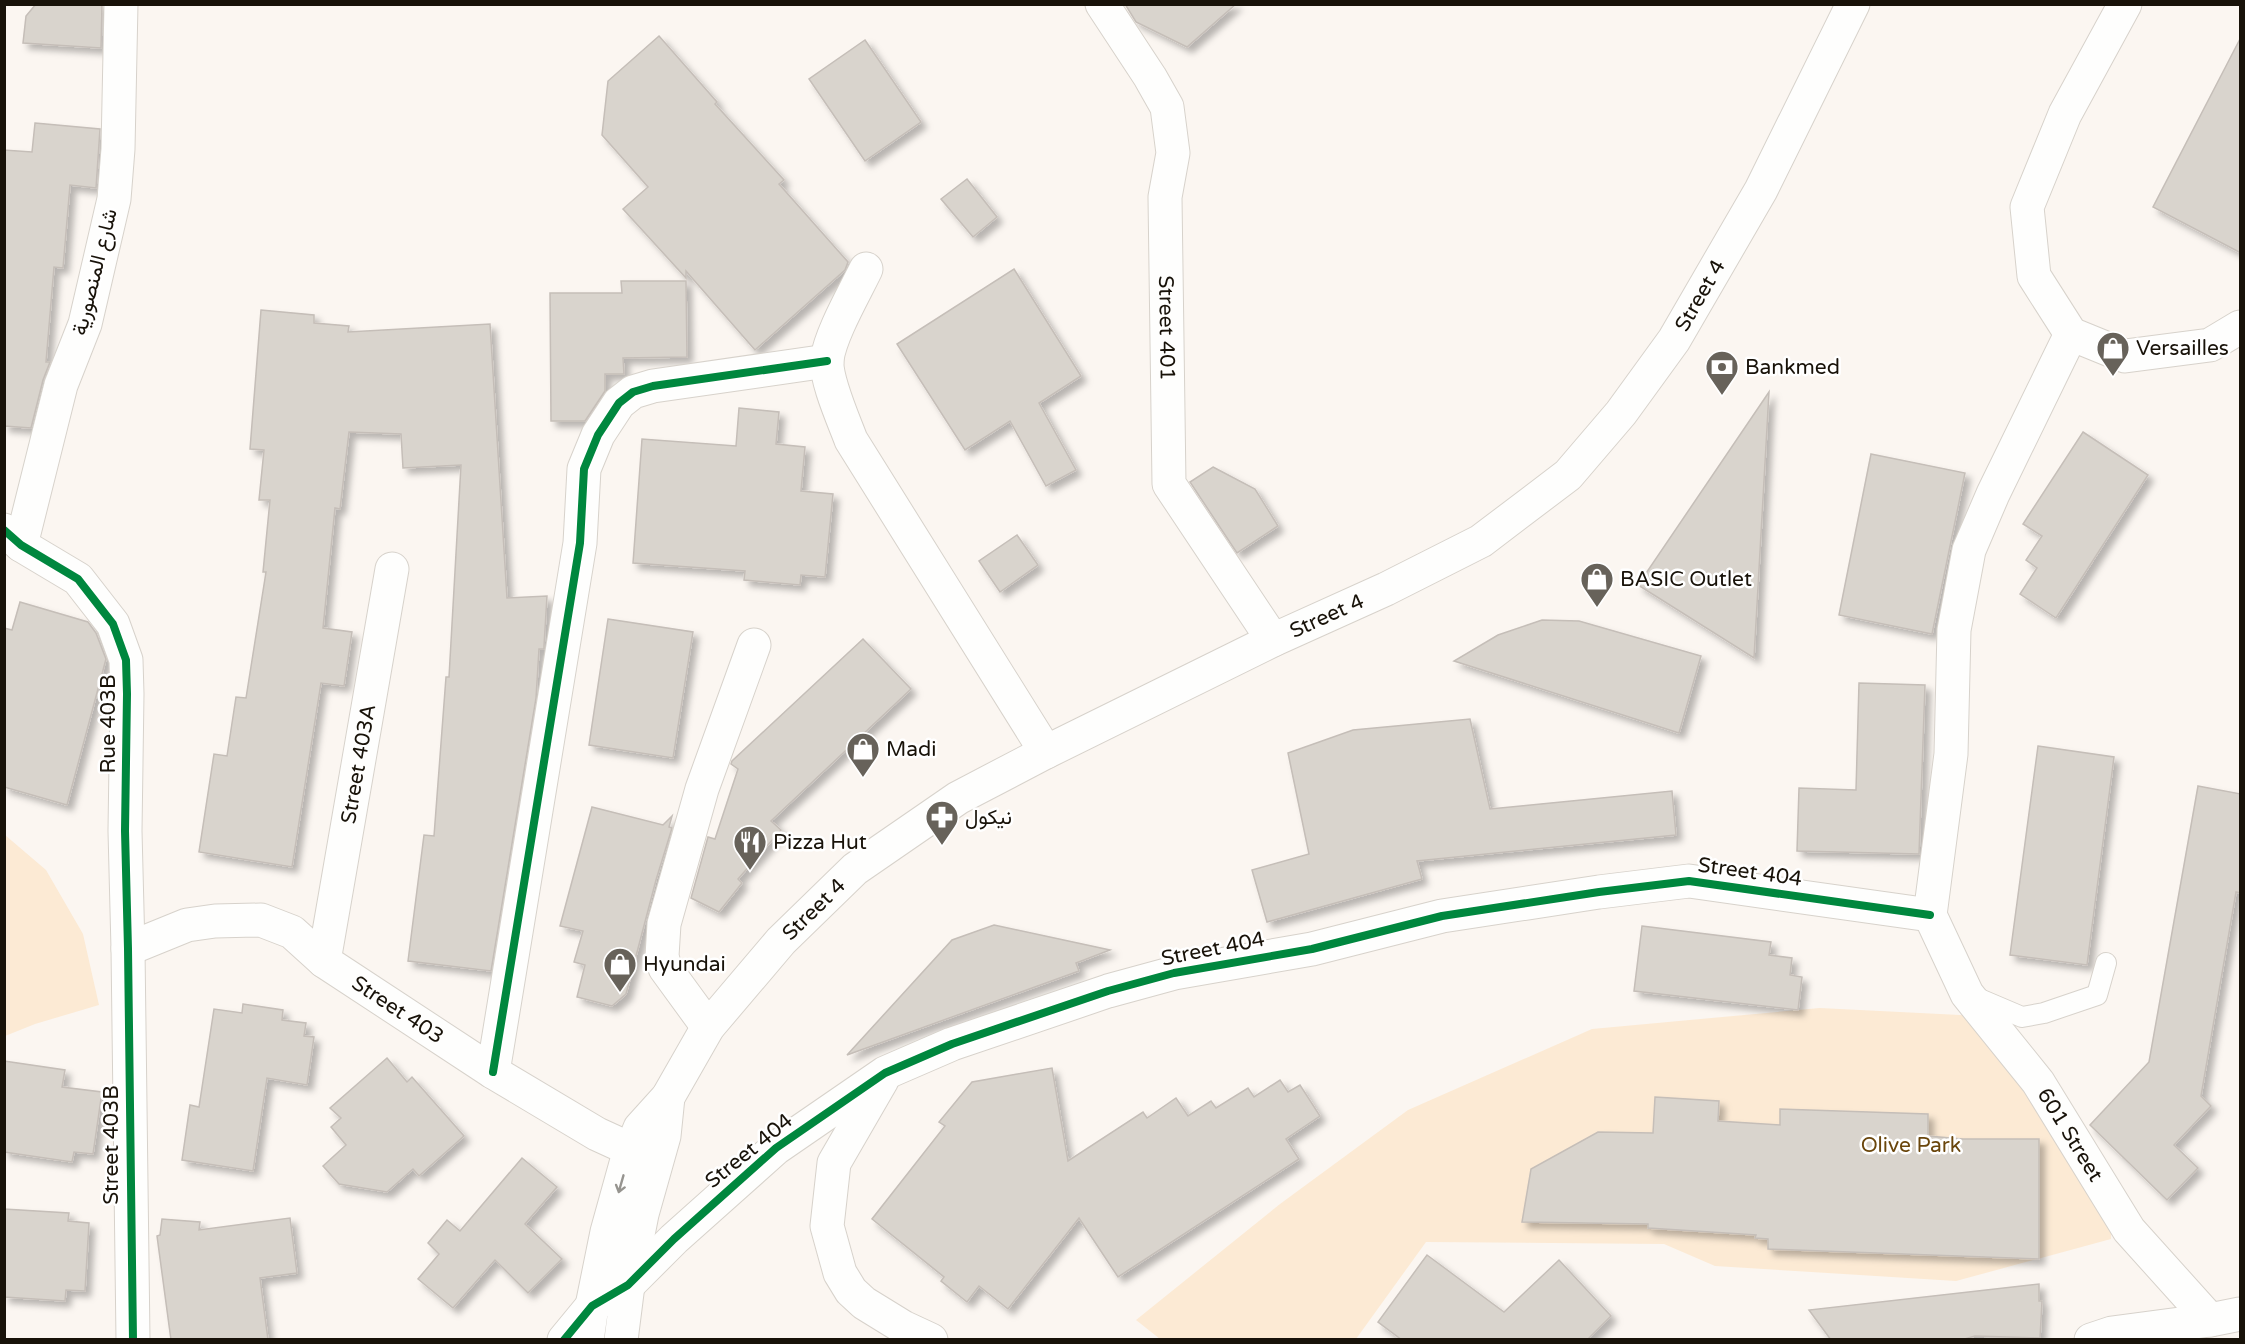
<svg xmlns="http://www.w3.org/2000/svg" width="2245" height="1344" font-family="'Varela Round',Vazirmatn,sans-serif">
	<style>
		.green { fill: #fcead4 }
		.building { fill: #d9d4cd; stroke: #c5beb8; stroke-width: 1.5; filter: url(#shadow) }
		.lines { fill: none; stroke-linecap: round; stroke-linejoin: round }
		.lane-casing { stroke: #d7d2cb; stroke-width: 22 }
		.street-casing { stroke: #d7d2cb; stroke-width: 35 }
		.secondary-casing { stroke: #d7d2cb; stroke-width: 35 }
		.lane { stroke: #fefefd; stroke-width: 20 }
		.street { stroke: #fefefd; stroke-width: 33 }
		.secondary { stroke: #fefefd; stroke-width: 33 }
		.cycleway-casing { stroke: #fff; stroke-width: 11 }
		.cycleway { stroke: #00873e; stroke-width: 8 }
		.oneway { stroke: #96948f }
		.labels { text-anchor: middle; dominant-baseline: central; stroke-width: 5; stroke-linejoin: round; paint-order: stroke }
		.street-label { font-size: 21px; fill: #181209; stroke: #fff }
		.poi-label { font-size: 21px; fill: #181209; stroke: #fff; text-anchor: start }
		.park-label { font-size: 21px; fill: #6a460c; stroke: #fff }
	</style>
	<defs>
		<filter id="shadow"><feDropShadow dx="5.5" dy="5.5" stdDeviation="3" flood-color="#0004"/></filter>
	</defs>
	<rect width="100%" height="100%" fill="#fbf6f1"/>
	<g class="green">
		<polygon points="5,835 46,870 83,934 99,1005 35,1024 5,1036"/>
		<polygon points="1820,1008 1980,1016 2111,1192 2111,1239 1956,1281 1715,1266 1664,1244 1426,1242 1356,1339 1160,1339 1136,1320 1280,1204 1408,1110 1592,1029"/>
	</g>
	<g class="building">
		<polygon points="36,4 102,4 101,48 23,43 26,16"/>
		<polygon points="1125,4 1236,4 1187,47 1136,22"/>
		<polygon points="659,36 717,102 715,104 784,180 779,184 848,262 845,270 755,350 686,271 686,278 623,209 648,187 602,135 608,81"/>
		<polygon points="2241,37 2241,253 2153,207"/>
		<polygon points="865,40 921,122 865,161 809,79"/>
		<polygon points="35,123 100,129 96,188 70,185 63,268 54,267 46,362 50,362 43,380 31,428 4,426 4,150 32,152"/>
		<polygon points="967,179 997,217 973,237 941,199"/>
		<polygon points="1014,269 1081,376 1039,403 1076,470 1046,486 1010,421 965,450 897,344"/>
		<polygon points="621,281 686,281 687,357 623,358 624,374 605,374 605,391 585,421 551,421 550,293 622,293"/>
		<polygon points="261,310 314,315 314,323 349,326 348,332 490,324 507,598 547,596 544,646 544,649 539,649 536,698 491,971 408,961 424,835 434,836 446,677 449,677 461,465 403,468 401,434 349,432 340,509 335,508 323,628 352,632 344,686 321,683 292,867 199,852 214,754 227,756 236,697 246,698 266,572 263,572 270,500 259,500 264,450 250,449"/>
		<polygon points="1769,392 1754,658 1638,585"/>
		<polygon points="739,408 779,412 776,444 805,447 801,491 833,494 825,577 801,575 800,585 744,580 745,571 633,563 642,439 736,446"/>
		<polygon points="2083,432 2148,475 2056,618 2020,594 2037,568 2026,560 2042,536 2023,524"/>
		<polygon points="1871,454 1965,473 1932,634 1839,615"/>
		<polygon points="1213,467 1255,489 1278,526 1237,553 1190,482"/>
		<polygon points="1017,535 1038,565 1000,592 979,561"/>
		<polygon points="20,602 88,622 96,633 106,659 67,805 4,787 4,628 12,630"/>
		<polygon points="608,619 693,632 673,758 589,745"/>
		<polygon points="1542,620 1579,621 1701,656 1679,733 1454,661 1498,635"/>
		<polygon points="863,639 911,689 771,821 781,830 738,879 742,883 719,912 691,898 708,837 715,839 738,769 731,764 732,761"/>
		<polygon points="1859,683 1925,685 1919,854 1797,851 1799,788 1856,790"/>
		<polygon points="1470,719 1490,809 1672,791 1676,835 1417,861 1422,879 1267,922 1252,870 1309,854 1288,753 1353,730"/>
		<polygon points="2038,746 2114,757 2087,965 2010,955"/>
		<polygon points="2198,786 2241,794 2241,893 2236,892 2201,1096 2211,1106 2174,1145 2198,1168 2167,1200 2090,1125 2149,1062"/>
		<polygon points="592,807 663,825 672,816 669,827 672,828 656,880 626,994 612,1006 577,997 585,965 574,962 583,931 560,926"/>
		<polygon points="994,925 1110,950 1076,963 1079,971 847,1055 952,940"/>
		<polygon points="1642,926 1771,942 1769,955 1792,958 1790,975 1802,977 1798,1010 1634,991"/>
		<polygon points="243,1004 283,1010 282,1020 306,1023 304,1036 314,1037 307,1085 267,1078 253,1171 182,1160 190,1105 199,1107 214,1009 242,1013"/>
		<polygon points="387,1058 407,1082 412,1077 464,1136 419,1176 413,1169 387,1192 339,1184 323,1166 346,1145 331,1127 341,1118 330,1108"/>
		<polygon points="4,1061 65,1070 62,1087 102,1092 93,1154 74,1152 72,1162 4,1152"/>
		<polygon points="1052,1068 1068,1161 1143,1112 1147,1118 1176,1098 1188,1116 1211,1101 1216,1108 1248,1088 1254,1097 1280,1080 1288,1092 1300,1085 1320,1116 1286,1139 1299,1159 1118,1277 1079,1218 1008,1309 979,1286 967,1302 941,1281 944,1277 872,1219 945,1126 939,1122 972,1082"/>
		<polygon points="1655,1097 1719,1101 1718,1121 1780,1125 1780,1109 1928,1114 1928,1136 1963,1139 2039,1139 2039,1259 1768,1249 1768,1239 1755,1238 1756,1235 1648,1228 1648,1224 1522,1222 1531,1169 1598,1132 1653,1133"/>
		<polygon points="522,1158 557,1187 525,1224 562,1259 528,1293 495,1260 453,1308 418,1279 439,1254 428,1243 447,1220 460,1231"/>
		<polygon points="4,1209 69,1213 68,1221 89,1223 85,1291 66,1290 65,1301 4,1297"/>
		<polygon points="290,1218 297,1273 260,1278 268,1340 171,1340 157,1236 160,1235 162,1219 200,1222 199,1230"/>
		<polygon points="1427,1255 1504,1312 1559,1260 1611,1316 1587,1340 1402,1340 1378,1322"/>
		<polygon points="2039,1284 2039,1301 2042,1301 2040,1338 1975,1336 1961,1340 1831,1340 1809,1310"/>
	</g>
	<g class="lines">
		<defs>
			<polyline id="lane" points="1975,997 2022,1017 2044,1013 2097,995 2106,963"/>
			<g id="street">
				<path id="s1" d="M1102,4l48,73 17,30 6,46 -8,44 4,287 104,156"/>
				<path d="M866,269c-12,25 -35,64 -39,90 -2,20 17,62 24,81l195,312"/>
				<polyline points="4,530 21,545 78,579 113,624 126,660 127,694 125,831 128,949 133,1340"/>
				<polyline points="21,545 61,385 85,324 114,199 118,149 121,4"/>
				<polyline points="1930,915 1951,754 1954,630 1969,550 1993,494 2071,334"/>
				<path id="s2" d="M1930,915l37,79 71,88 91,148 81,90 30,-6"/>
				<path id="s3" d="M128,949l59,-24 28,-4 46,-1 31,12 32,29 169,111 104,62 35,16 21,19"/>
				<path id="s4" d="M324,961l68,-392"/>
				<polyline points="708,1027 665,968 662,956 664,924 702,789 754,645"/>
				<polyline points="493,1072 580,543 584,469 598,435 619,403 633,392 653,386 827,361"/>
				<polyline points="882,1080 834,1163 827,1226 840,1273 851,1291 864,1303 903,1327 931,1340"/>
				<polyline points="564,1340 592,1306 628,1285 674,1239 776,1148 885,1073 952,1044 1108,991 1174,973 1312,949 1442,916 1599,892 1689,881 1930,915"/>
				<polyline points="2091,1340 2112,1333 2210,1320"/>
			</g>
			<g id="secondary">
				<polyline points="2125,4 2065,114 2027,207 2034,276 2071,334 2125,356 2210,345 2240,327"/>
				<path id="s5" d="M587,1340l5,-34 15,-74 20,-72 13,-32 28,-31 40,-70 73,-86 74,-72 103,-71 88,-46 227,-112 113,-51 95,-48 87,-66 53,-62 53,-73 87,-150 92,-186"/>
				<polyline points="621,1340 628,1285 642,1214 664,1136 668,1097"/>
			</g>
		</defs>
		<use href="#lane" class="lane-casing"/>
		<use href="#street" class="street-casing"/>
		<use href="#secondary" class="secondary-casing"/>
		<use href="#lane" class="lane"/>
		<use href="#street" class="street"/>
		<use href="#secondary" class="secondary"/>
		<defs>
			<g id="cycleway">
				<polyline points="4,530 21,545 78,579 113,624 126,660 127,694 125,831 128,949 133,1340"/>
				<polyline points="493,1072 580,543 584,469 598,435 619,403 633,392 653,386 827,361"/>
				<polyline points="564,1340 592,1306 628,1285 674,1239 776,1148 885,1073 952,1044 1108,991 1174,973 1312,949 1442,916 1599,892 1689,881 1930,915"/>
			</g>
		</defs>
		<use href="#cycleway" class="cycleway-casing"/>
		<use href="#cycleway" class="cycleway"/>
	</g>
	<defs><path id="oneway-shaft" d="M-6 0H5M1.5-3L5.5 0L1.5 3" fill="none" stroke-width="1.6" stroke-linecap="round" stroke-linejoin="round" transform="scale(1.5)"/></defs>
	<use class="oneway" href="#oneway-shaft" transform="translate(621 1184) rotate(106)"/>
	<defs>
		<symbol id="shop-pin" viewBox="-11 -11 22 30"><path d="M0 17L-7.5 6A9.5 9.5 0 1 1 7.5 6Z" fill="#67625a" stroke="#fff"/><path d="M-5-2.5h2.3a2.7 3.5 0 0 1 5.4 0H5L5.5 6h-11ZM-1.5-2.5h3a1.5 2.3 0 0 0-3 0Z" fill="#fff"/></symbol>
		<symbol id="bank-pin" viewBox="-11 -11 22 30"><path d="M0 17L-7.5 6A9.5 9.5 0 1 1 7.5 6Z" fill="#67625a" stroke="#fff"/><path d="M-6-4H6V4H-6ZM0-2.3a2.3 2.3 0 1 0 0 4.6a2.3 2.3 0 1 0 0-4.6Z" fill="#fff"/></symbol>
		<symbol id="pharmacy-pin" viewBox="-11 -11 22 30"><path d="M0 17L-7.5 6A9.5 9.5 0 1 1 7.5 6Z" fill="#67625a" stroke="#fff"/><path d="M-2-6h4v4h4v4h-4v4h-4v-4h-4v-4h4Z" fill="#fff"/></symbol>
		<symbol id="restaurant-pin" viewBox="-11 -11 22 30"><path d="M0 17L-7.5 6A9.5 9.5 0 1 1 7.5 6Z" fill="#67625a" stroke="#fff"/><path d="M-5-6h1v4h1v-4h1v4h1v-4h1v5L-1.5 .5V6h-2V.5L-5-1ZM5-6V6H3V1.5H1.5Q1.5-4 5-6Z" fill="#fff"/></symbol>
	</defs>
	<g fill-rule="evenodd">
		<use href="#shop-pin" x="2094" y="329" width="38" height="52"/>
		<use href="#bank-pin" x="1703" y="348" width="38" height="52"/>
		<use href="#shop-pin" x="1578" y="560" width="38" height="52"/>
		<use href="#shop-pin" x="844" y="730" width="38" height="52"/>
		<use href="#pharmacy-pin" x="923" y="798" width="38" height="52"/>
		<use href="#restaurant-pin" x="731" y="823" width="38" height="52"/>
		<use href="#shop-pin" x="601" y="945" width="38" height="52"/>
	</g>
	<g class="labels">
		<g class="street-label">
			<text transform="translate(95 272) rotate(-76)">شارع المنصورية</text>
			<text stroke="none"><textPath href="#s5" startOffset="1598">Street 4</textPath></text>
			<text stroke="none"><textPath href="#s1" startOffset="344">Street 401</textPath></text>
			<text stroke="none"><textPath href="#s5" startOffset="1094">Street 4</textPath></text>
			<text transform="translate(108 724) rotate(-90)">Rue 403B</text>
			<text stroke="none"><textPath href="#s4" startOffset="200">Street 403A</textPath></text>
			<text transform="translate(1750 872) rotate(8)">Street 404</text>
			<text stroke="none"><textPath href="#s5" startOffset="500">Street 4</textPath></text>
			<text transform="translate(1213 949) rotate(-11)">Street 404</text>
			<text stroke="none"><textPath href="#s3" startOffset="303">Street 403</textPath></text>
			<text stroke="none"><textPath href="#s2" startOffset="262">601 Street</textPath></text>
			<text transform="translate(111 1145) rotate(-90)">Street 403B</text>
			<text transform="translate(749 1151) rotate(-39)">Street 404</text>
		</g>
		<g class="poi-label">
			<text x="2136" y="348">Versailles</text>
			<text x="1745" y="367">Bankmed</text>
			<text x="1620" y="579">BASIC Outlet</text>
			<text x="886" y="749">Madi</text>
			<text x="965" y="817">نيكول</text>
			<text x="773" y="842">Pizza Hut</text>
			<text x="643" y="964">Hyundai</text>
		</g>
		<g class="park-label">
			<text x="1911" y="1145">Olive Park</text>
		</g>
	</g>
	<rect width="2245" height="1344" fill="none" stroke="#181209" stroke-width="12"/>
</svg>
